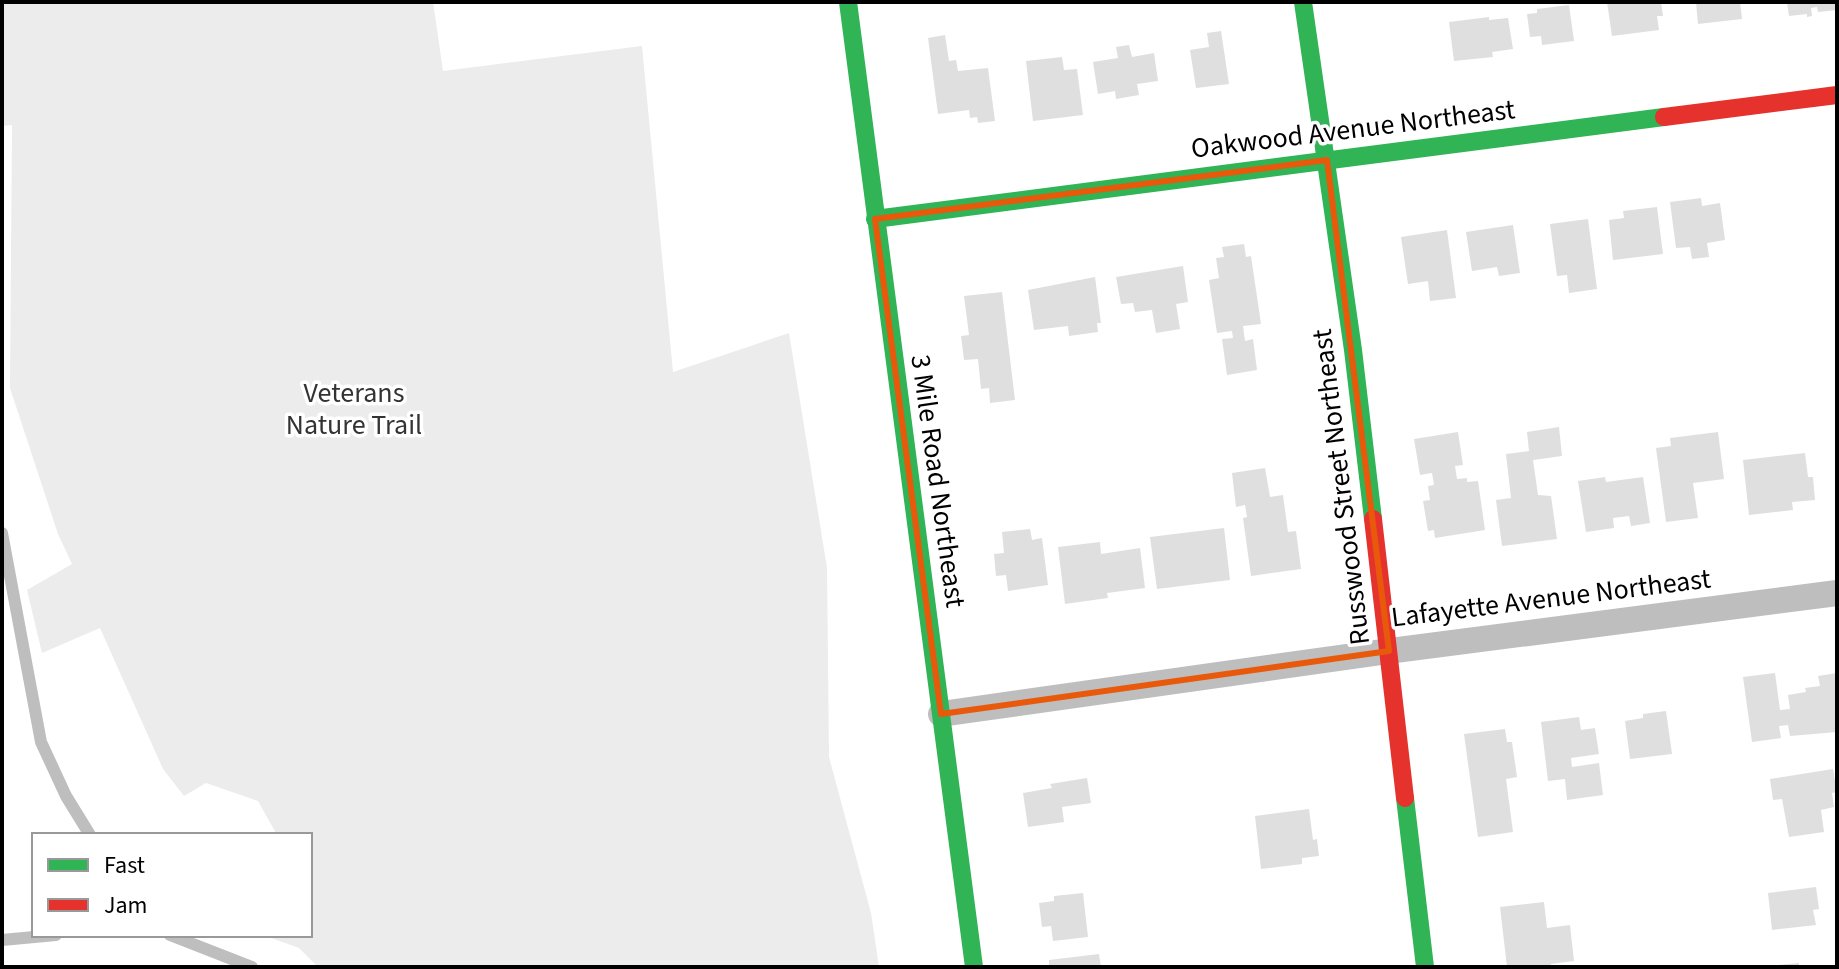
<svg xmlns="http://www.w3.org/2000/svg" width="1839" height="969" font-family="'Source Sans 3',sans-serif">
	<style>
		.green { fill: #ececec }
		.building { fill: #dfdfdf }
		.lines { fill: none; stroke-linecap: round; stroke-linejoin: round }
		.lane { stroke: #bebebe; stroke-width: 12 }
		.street { stroke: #bebebe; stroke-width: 26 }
		.fast { stroke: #30b455; stroke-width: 18 }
		.jam { stroke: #e5322d; stroke-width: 18 }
		.marked { fill: none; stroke: #e8590c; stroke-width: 6; stroke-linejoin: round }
		.labels { text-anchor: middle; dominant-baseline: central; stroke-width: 7; stroke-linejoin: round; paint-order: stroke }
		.street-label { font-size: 28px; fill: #000; stroke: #fff }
		.park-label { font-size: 28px; fill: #333; stroke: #fff }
	</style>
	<rect width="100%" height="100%" fill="#fff"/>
	<polygon class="green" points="2,2 433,2 443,71 642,46 673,372 789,333 827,568 829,757 871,913 879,967 318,967 299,948 263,935 310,935 310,835 277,835 258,801 206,783 184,796 163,769 100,628 42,653 27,590 72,564 58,534 10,388 12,125 2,126"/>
	<g class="building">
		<polygon points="1607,2 1661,2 1663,16 1657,16 1659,30 1612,36"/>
		<polygon points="1696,2 1740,2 1742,19 1698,24"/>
		<polygon points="1787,2 1837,2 1837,10 1818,12 1817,7 1811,8 1812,16 1807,17 1807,14 1789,16"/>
		<polygon points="1569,5 1574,41 1542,45 1541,36 1530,37 1527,14 1537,13 1537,9"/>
		<polygon points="1489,17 1489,20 1508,18 1513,49 1492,52 1493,57 1454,61 1449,22"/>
		<polygon points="1221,31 1229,84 1196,88 1190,50 1209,47 1207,33"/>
		<polygon points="945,35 949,61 956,60 958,71 988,68 995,121 978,123 977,117 970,118 969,110 938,114 928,38"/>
		<polygon points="1129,45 1132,57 1154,53 1158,81 1137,84 1139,95 1116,99 1115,91 1098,94 1093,62 1118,58 1116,47"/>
		<polygon points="1062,57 1064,70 1077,69 1083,115 1033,121 1026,61"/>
		<polygon points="1701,198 1702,206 1720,203 1725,240 1707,243 1709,257 1692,259 1690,247 1676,248 1670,202"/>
		<polygon points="1657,207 1663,254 1613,260 1609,220 1624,218 1623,211"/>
		<polygon points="1588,219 1597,289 1569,293 1567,275 1557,276 1550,224"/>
		<polygon points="1513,225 1520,273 1499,276 1497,267 1472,271 1466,232"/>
		<polygon points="1447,230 1456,298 1430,301 1428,281 1408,284 1401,237"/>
		<polygon points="1244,244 1246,257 1251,256 1261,324 1243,326 1245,341 1253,339 1257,370 1227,375 1222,339 1233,338 1232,331 1217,333 1209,280 1219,278 1216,258 1224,257 1222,247"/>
		<polygon points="1183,266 1188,302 1176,304 1180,329 1156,333 1152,310 1135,312 1133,303 1121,304 1116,277"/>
		<polygon points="1095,277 1101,323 1097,323 1098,332 1069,336 1068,326 1034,330 1028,290"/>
		<polygon points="1002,292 1015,400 990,403 989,388 981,389 978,359 964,360 961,336 969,335 964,296"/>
		<polygon points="1559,427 1562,456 1533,460 1538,495 1551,496 1557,539 1502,546 1496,500 1511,498 1506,454 1529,451 1527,432"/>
		<polygon points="1458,432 1463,465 1455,466 1457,479 1467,478 1467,482 1478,481 1485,530 1435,538 1434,530 1428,531 1423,501 1430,500 1428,486 1434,485 1432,473 1420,475 1414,439"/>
		<polygon points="1718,432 1724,479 1693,483 1698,518 1666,522 1656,448 1671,446 1670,438"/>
		<polygon points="1805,453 1808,477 1813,477 1815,500 1792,502 1793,510 1749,515 1743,460"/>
		<polygon points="1265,468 1270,497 1283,495 1288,532 1296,531 1301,569 1251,576 1243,518 1247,517 1245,505 1236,507 1232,473"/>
		<polygon points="1605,477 1606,482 1643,477 1650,523 1631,526 1629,516 1613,518 1614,528 1586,532 1578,481"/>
		<polygon points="1224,528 1230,580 1157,589 1150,537"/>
		<polygon points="1030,529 1032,540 1042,538 1048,585 1008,591 1006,575 996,576 994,554 1004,553 1002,532"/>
		<polygon points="1100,542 1101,554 1140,548 1145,588 1107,593 1108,598 1065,604 1058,547"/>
		<polygon points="1775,673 1780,710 1790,709 1788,695 1806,692 1805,688 1820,686 1818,676 1837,673 1837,732 1790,736 1788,725 1779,726 1781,738 1752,742 1743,677"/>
		<polygon points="1666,711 1672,754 1630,759 1625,721 1643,718 1643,714"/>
		<polygon points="1579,717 1581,730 1595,728 1599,754 1571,758 1572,767 1599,763 1603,795 1567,800 1565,779 1548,781 1541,722"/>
		<polygon points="1505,729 1507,742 1512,742 1517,777 1506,779 1513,832 1478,837 1464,734"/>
		<polygon points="1833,769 1837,792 1832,793 1834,807 1821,810 1824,832 1789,837 1782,799 1773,800 1770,779"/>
		<polygon points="1087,778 1091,803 1062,807 1064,822 1028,827 1023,793 1052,788 1050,784"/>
		<polygon points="1309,809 1313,840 1317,839 1319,856 1302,858 1302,864 1261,869 1255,816"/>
		<polygon points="1816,887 1819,909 1813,910 1816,925 1772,930 1768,893"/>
		<polygon points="1083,893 1088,937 1053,941 1051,926 1042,927 1039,903 1054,901 1054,896"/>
		<polygon points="1544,902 1547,928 1570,925 1574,961 1551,964 1551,967 1507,967 1500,907"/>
		<polygon points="1099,954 1101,967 1049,967 1049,960"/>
		<polygon points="1799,963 1799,967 1779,967 1778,965"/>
	</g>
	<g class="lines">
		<g class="lane">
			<polyline points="2,533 41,742 66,796 90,835"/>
			<polyline points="170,935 252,967"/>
			<polyline points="2,940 56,935"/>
		</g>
		<polyline class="street" points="941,714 1389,651 1837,593"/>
		<g class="fast">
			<polyline points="848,2 974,967"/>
			<polyline points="1303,2 1353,350 1373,519"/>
			<polyline points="875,219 1664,117"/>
			<polyline points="1405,798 1425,967"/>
		</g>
		<g class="jam">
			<polyline points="1664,117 1837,95"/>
			<polyline points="1373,519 1405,798"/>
		</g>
	</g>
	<path class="marked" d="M1327,160l62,491 -448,63 -66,-495z"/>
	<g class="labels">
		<g class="street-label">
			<text transform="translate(1353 129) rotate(-7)">Oakwood Avenue Northeast</text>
			<text transform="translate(938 481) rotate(82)">3 Mile Road Northeast</text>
			<text transform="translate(1341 487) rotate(-97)">Russwood Street Northeast</text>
			<text transform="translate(1551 598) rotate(-7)">Lafayette Avenue Northeast</text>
		</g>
		<g class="park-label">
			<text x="354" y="393">Veterans<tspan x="354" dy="32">Nature Trail</tspan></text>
		</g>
	</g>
	<rect width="1839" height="969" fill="none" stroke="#000000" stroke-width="8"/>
	<rect x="32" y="833" width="280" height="104" fill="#ffffff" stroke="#999999" stroke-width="2"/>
	<rect x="48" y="859" width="40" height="12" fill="#30b455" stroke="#999999" stroke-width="2"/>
	<text x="104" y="873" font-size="24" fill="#000000">Fast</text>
	<rect x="48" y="899" width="40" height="12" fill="#e5322d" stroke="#999999" stroke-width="2"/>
	<text x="104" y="913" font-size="24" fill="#000000">Jam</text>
</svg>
